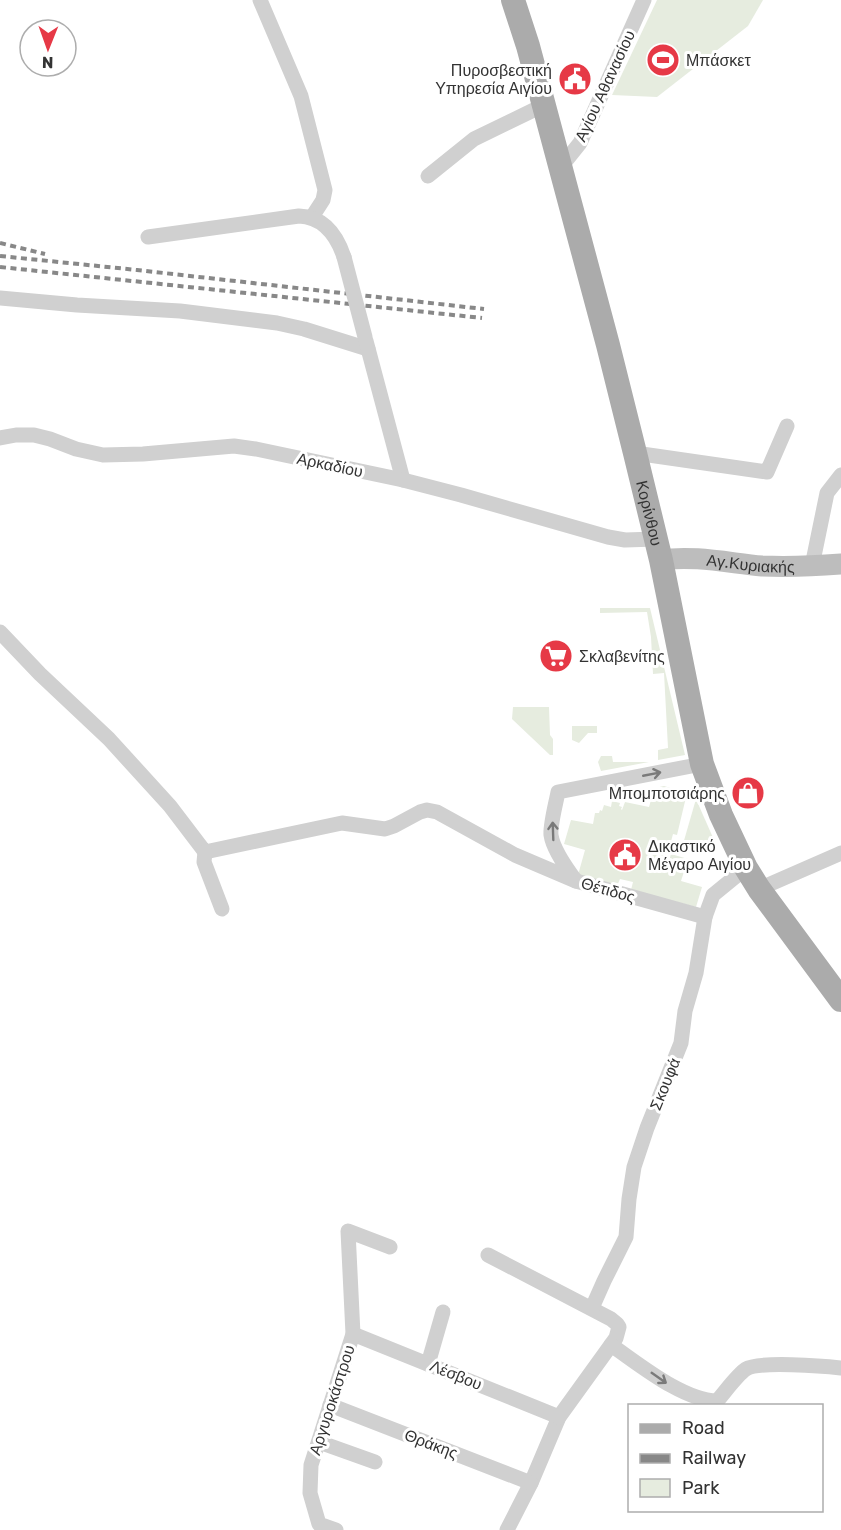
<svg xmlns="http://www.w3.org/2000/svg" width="841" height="1530" font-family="Rubik,sans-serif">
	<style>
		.green { fill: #e6ecdf }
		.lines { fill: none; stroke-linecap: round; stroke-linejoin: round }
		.minor { stroke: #d0d0d0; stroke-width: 15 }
		.secondary { stroke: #bdbdbd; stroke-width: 21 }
		.primary { stroke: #ababab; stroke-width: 24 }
		.rail { stroke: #888; stroke-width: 4; stroke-dasharray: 6 4.5; stroke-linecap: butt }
		.minor-bridge { stroke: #d0d0d0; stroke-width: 15 }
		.oneway { stroke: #7a7a7a }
		.labels { text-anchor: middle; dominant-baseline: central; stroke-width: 6; stroke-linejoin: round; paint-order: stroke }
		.poi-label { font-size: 16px; fill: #333; stroke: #fff; text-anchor: start }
		.street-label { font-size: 16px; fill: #333; stroke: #fff }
	</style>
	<rect width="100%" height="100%" fill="#fff"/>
	<g class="green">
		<polygon points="657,0 763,0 748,26 657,97 612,95"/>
		<polygon points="600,608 650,608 685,755 658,760 658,750 668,748 664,673 653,674 651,637 647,612 600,613"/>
		<polygon points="513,707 549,707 550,735 553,739 553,755 550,755 512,719"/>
		<polygon points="572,726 597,726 597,733 588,733 579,743 572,740"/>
		<polygon points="601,756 612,756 613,762 649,762 601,771 598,762"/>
		<polygon points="664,786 687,793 677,835 673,834 666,860 669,861 671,854 688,859 681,881 702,887 696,907 631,890 633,882 620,879 617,886 578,875 585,850 564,844 571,820 593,824 595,813 599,813 600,810 602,811 604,805 611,807 612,801 620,803 619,806 622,807 621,809 622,810 625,802 649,807 651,800 639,798 641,791"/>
		<polygon points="696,799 714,840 711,852 683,844"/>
	</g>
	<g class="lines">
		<g class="minor">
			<polyline points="260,0 301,96 325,190 323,200 312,217"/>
			<polyline points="560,168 580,143 644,0"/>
			<polyline points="428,176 474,139 544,105"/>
			<path d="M148,237l151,-21c25,1 38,20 45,41"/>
			<polyline points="0,298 77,305 180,311 277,323 304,329 368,349"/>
			<polyline points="366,341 403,480"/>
			<polyline points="0,438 16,435 34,435 50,439 76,449 103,455 143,454 234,446 256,449 403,480 461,495 608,537 625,540 656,539"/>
			<polyline points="635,453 767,472 787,426"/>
			<polyline points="812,566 827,493 841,475"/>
			<polyline points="0,632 40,674 109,739 170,806 205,852 342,823 385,829 394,826 420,812 427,810 437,812 515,855 576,881 705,917"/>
			<polyline points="205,852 204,862 222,909"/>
			<path d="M576,881c-9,-12 -23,-32 -25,-46 -1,-10 5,-32 7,-43l144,-28"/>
			<polyline points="759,889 841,853"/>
			<polyline points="488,1255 611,1319 617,1324 619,1327 616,1338 559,1417 531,1483 507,1530"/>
			<polyline points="592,1308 604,1281 626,1237 629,1199 634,1167 647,1128 681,1043 685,1011 696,973 705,917 713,895 746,868"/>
			<polyline points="353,1334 559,1417"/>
			<path d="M611,1345c28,19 71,55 106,56 8,-9 20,-26 29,-32 12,-8 78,-3 95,-1"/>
			<polyline points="428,1364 443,1312"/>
			<polyline points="330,1405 531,1483"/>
			<polyline points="319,1442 375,1462"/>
			<polyline points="336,1530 319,1524 310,1493 311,1465 353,1334 348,1231 390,1247"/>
		</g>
		<path class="secondary" id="s1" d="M661,560c33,-5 68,3 101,6 26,1 53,0 79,-2"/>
		<path class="primary" id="s2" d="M513,0l15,46 80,299 27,108 26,107 41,204 19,51 25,53 13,21 82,111"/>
		<g class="rail">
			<polyline points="0,243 45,254"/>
			<polyline points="0,256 137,270 484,309"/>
			<polyline points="0,267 482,318"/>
		</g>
		<polyline class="minor-bridge" points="344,257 365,337"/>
	</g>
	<defs><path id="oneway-shaft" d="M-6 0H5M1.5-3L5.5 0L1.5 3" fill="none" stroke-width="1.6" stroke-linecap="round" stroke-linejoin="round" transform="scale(1.5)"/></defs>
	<g class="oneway">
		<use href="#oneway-shaft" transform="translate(652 774) rotate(-11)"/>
		<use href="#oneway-shaft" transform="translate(553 831) rotate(-92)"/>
		<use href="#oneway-shaft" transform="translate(659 1378) rotate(35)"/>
	</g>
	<defs>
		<symbol id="stadium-disc" viewBox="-11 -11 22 22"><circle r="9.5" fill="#e63946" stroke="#fff"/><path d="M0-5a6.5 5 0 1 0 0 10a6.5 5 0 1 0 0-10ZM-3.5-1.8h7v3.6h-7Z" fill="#fff"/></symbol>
		<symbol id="civic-disc" viewBox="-11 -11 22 22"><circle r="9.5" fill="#e63946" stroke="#fff"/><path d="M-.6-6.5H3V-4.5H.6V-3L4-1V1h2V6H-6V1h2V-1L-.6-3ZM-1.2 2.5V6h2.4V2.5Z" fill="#fff"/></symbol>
		<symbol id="supermarket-disc" viewBox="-11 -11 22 22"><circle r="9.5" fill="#e63946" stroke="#fff"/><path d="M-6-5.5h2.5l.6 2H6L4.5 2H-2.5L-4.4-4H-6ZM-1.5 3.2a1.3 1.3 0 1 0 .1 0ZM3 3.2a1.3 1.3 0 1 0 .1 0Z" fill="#fff"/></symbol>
		<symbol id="shop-disc" viewBox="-11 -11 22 22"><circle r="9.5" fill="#e63946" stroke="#fff"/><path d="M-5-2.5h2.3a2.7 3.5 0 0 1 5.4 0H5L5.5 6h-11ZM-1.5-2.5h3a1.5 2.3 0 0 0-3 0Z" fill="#fff"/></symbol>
	</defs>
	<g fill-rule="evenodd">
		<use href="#stadium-disc" x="644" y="41" width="38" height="38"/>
		<use href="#civic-disc" x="556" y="60" width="38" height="38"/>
		<use href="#supermarket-disc" x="537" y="637" width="38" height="38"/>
		<use href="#shop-disc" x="729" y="774" width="38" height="38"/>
		<use href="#civic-disc" x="606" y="836" width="38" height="38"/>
	</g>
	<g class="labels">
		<g class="poi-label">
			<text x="686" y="60">Μπάσκετ</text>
			<text x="552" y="70" text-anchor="end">Πυροσβεστική<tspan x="552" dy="18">Υπηρεσία Αιγίου</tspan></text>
			<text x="579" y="656">Σκλαβενίτης</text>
			<text x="725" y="793" text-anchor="end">Μπομποτσιάρης</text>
			<text x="648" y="846">Δικαστικό<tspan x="648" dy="18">Μέγαρο Αιγίου</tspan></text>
		</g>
		<g class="street-label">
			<text transform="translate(605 86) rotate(-65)">Αγίου Αθανασίου</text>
			<text transform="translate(330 465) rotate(12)">Αρκαδίου</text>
			<text stroke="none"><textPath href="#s2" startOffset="531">Κορίνθου</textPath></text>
			<text stroke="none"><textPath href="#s1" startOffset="90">Αγ.Κυριακής</textPath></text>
			<text transform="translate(608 890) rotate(16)">Θέτιδος</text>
			<text transform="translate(665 1084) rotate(-68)">Σκουφά</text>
			<text transform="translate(456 1375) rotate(22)">Λέσβου</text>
			<text transform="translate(332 1400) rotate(-72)">Αργυροκάστρου</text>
			<text transform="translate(431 1444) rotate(21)">Θράκης</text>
		</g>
	</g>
	<rect x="628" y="1404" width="195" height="108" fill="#ffffff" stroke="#adadad" stroke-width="1.5"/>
	<rect x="640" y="1424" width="30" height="9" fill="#ababab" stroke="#adadad" stroke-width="1.5"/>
	<text x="682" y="1434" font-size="18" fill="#333333">Road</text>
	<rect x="640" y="1454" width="30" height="9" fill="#888888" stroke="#adadad" stroke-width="1.5"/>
	<text x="682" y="1464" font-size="18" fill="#333333">Railway</text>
	<rect x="640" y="1479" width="30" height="18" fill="#e6ecdf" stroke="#adadad" stroke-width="1.5"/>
	<text x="682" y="1494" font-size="18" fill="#333333">Park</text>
	<g transform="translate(48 48) rotate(181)"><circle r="28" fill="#ffffff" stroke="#adadad" stroke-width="1.5"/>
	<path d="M0-4.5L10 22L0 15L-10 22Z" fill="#e63946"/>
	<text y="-9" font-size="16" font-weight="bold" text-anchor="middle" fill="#333333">N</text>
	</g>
</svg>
